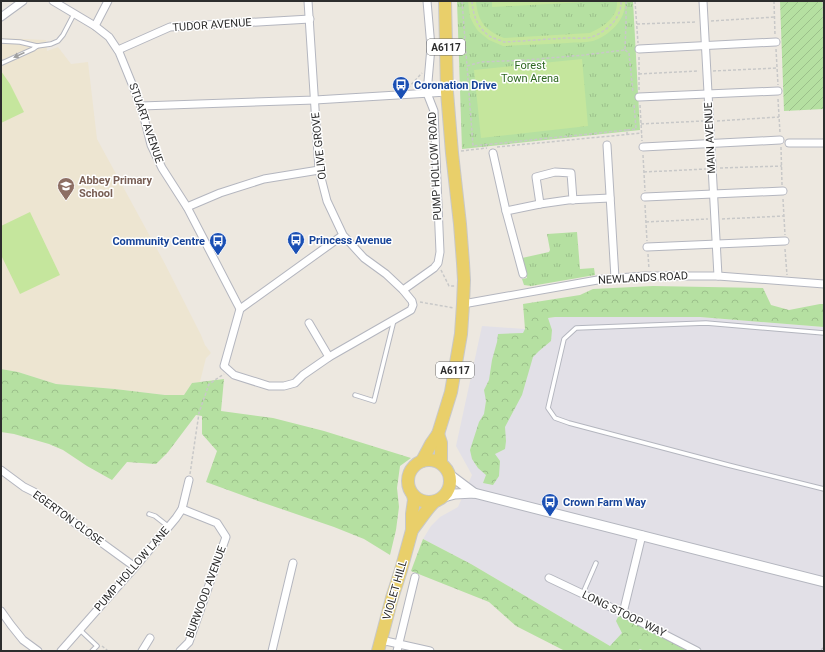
<svg xmlns="http://www.w3.org/2000/svg" width="825" height="652" font-family="Roboto,sans-serif">
	<style>
		.industrial { fill: #e2e0e7 }
		.education { fill: #ede5d1 }
		.grass { fill: url(#grass-tufts) }
		.forest { fill: url(#forest-crowns) }
		.garden { fill: url(#garden-furrows) }
		.pitch { fill: #c5e69d }
		.lines { fill: none; stroke-linecap: round; stroke-linejoin: round }
		.service-casing { stroke: #b4b6bf; stroke-width: 5.5 }
		.minor-casing { stroke: #b4b6bf; stroke-width: 9 }
		.tertiary-casing { stroke: #b4b6bf; stroke-width: 11 }
		.primary-casing { stroke: #c8c8c8; stroke-width: 14 }
		.path { stroke: #c8c8c8; stroke-width: 1.5; stroke-dasharray: 3 2; stroke-linecap: butt }
		.service { stroke: #fff; stroke-width: 3.5 }
		.minor { stroke: #fff; stroke-width: 7 }
		.tertiary { stroke: #fff; stroke-width: 9 }
		.primary { stroke: #e9cf6a; stroke-width: 12 }
		.oneway { fill: #a0a0a0 }
		.labels { text-anchor: middle; dominant-baseline: central; stroke-width: 3; stroke-linejoin: round; paint-order: stroke }
		.shield { fill: #fff; stroke: #6c6c6c; stroke-width: 1 }
		.shield-label { font-size: 10px; font-weight: bold; fill: #2d2d2d }
		.street-label { font-size: 11px; fill: #2d2d2d; stroke: #fff }
		.park-label { font-size: 11px; fill: #2d6720; stroke: #fff }
		.transit-label { font-size: 11px; font-weight: bold; fill: #164399; stroke: #fff; text-anchor: start }
		.education-label { font-size: 11px; font-weight: bold; fill: #785e54; stroke: #fff; text-anchor: start }
	</style>
	<defs>
		<pattern id="grass-tufts" width="24" height="20" patternUnits="userSpaceOnUse"><rect width="24" height="20" fill="#b5e0a1"/><path d="M3 7l-1-3M5 7V3M7 7l1-3M15 17l-1-3M17 17v-4M19 17l1-3" fill="none" stroke="#9cc08b"/></pattern>
		<pattern id="forest-crowns" width="20" height="18" patternUnits="userSpaceOnUse"><rect width="20" height="18" fill="#b5e0a1"/><path d="M2 6a3 3 0 1 1 6 0M12 15a3 3 0 1 1 6 0" fill="none" stroke="#9cc08b"/></pattern>
		<pattern id="garden-furrows" width="10" height="10" patternUnits="userSpaceOnUse"><rect width="10" height="10" fill="#b5e0a1"/><path d="M-1 1l2-2M0 10L10 0M9 11l2-2" fill="none" stroke="#9cc08b"/></pattern>
	</defs>
	<rect width="100%" height="100%" fill="#ede8e0"/>
	<polygon class="industrial" points="555,317 700,317 824,327 824,651 613,651 610,646 471,564 423,539 431,526 440,517 458,507 472,475 456,446 482,326 525,329 548,318"/>
	<polygon class="education" points="1,38 46,40 47,51 58,47 71,64 88,62 97,139 164,262 201,335 205,345 211,353 206,358 200,382 192,383 184,395 165,395 115,389 56,384 18,372 1,369"/>
	<g class="grass">
		<polygon points="457,1 633,1 640,130 462,149"/>
		<polygon points="577,232 580,269 594,268 595,275 531,286 524,285 522,279 527,278 522,258 549,252 550,250 547,234"/>
	</g>
	<g class="forest">
		<polygon points="653,286 763,288 771,305 789,310 820,304 824,304 824,327 700,317 555,317 548,318 552,330 551,341 539,351 533,357 522,395 505,427 506,441 505,449 495,454 500,461 499,476 493,485 483,483 486,475 478,468 472,459 470,450 479,422 484,414 486,401 484,390 489,380 492,360 497,342 498,334 523,333 525,329 523,304 580,295 593,289"/>
		<polygon points="1,369 18,372 56,384 115,389 165,395 184,395 192,383 224,379 221,411 273,418 324,431 411,458 400,466 397,488 399,507 396,530 390,555 364,539 334,527 258,501 206,482 217,451 202,434 202,416 196,415 168,452 156,464 127,462 112,480 87,466 63,450 49,444 14,434 1,432"/>
		<polygon points="423,539 471,564 610,646 622,633 616,621 619,615 688,651 645,651 640,649 637,651 565,651 516,626 489,602 411,571"/>
	</g>
	<polygon class="garden" points="780,1 824,1 824,109 784,111"/>
	<g class="pitch">
		<path d="M468,1h8c2,21 9,29 28,37l86,-5c13,-6 28,-15 27,-32h8c2,18 -16,35 -32,40 -8,2 -18,1 -25,2 -22,1 -43,2 -65,3l-14,-6 -11,-9 -4,-6 -4,-8z"/>
		<polygon points="492,1 603,1 492,7"/>
		<polygon points="582,59 588,126 481,138 474,70"/>
		<polygon points="1,71 10,84 24,112 1,123"/>
		<polygon points="30,212 60,275 20,294 1,255 1,226"/>
	</g>
	<g class="lines">
		<defs>
			<g id="service">
				<polyline points="1,41 20,42 37,46 51,44 58,41 63,35 74,14"/>
				<polyline points="1,62 2,63 33,49 37,46"/>
				<polyline points="824,333 706,323 576,328 564,339 548,408 555,418 569,423 728,465 824,489"/>
				<polyline points="355,395 374,401 394,320"/>
				<polyline points="149,514 155,516 169,527"/>
				<polyline points="583,593 596,563"/>
				<polyline points="80,630 97,646 92,651"/>
				<polyline points="824,651 824,650"/>
			</g>
			<g id="minor">
				<polyline points="53,1 95,26 109,37 119,52 141,106 151,145 162,168 187,207 240,309"/>
				<polyline points="308,1 319,170 327,201 343,235 364,258 386,274 403,290 412,301 413,305 411,310 329,357 303,375 295,383 284,386 269,386 234,375 224,366 240,309 343,235"/>
				<polyline points="703,1 718,276"/>
				<polyline points="1,17 23,1"/>
				<polyline points="95,26 108,1"/>
				<polyline points="639,49 776,42"/>
				<polyline points="118,50 170,27 310,19"/>
				<polyline points="639,97 778,91"/>
				<polyline points="141,106 315,100 447,92"/>
				<polyline points="789,143 824,143"/>
				<polyline points="607,145 615,278"/>
				<polyline points="643,147 780,140"/>
				<polyline points="493,153 506,211 523,274"/>
				<polyline points="645,197 783,191"/>
				<polyline points="540,204 536,177 555,172 571,173 573,200"/>
				<polyline points="187,207 220,193 264,179 319,170"/>
				<polyline points="506,211 540,204 568,200 610,198"/>
				<polyline points="647,247 785,241"/>
				<polyline points="403,290 434,268 438,263 440,252 434,111 427,93 431,47 427,1"/>
				<polyline points="463,304 603,279 645,276 718,276 824,284"/>
				<polyline points="309,323 329,357"/>
				<polyline points="1,470 24,487 34,492 80,527 135,567"/>
				<polyline points="549,578 623,613 697,651"/>
				<polyline points="1,611 11,625 23,640 38,651"/>
				<polyline points="623,613 642,535"/>
				<polyline points="381,640 430,651"/>
				<polyline points="61,651 135,567 176,518 182,509 189,480"/>
				<polyline points="142,651 150,638"/>
				<polyline points="180,651 189,642 226,537 217,523 182,509"/>
				<polyline points="272,651 293,563"/>
				<polyline points="397,651 415,577"/>
			</g>
			<g id="tertiary">
				<polyline points="450,475 474,493"/>
				<polyline points="444,497 455,494 474,493 824,582"/>
			</g>
			<g id="primary">
				<polyline points="438,434 441,443 441,463"/>
				<circle cx="429" cy="481" r="21"/>
				<polyline points="422,461 431,444 438,434 451,392 461,334 463,304 464,280 463,263 460,224 452,153 447,92 445,1"/>
				<path d="M412,530c8,-10 14,-20 22,-28"/>
				<polyline points="378,651 392,598 401,570 412,530 412,514 414,500 413,495"/>
			</g>
		</defs>
		<use href="#service" class="service-casing"/>
		<use href="#minor" class="minor-casing"/>
		<use href="#tertiary" class="tertiary-casing"/>
		<use href="#primary" class="primary-casing"/>
		<g class="path">
			<polyline points="462,1 467,66"/>
			<path d="M472,1c1,15 6,28 19,36 4,2 9,3 13,5 21,-1 43,-3 64,-4 8,0 18,1 24,-1 15,-6 30,-19 29,-36"/>
			<polyline points="626,1 626,23 625,50 584,55 527,60 481,62 467,66 473,146 627,130 627,135"/>
			<polyline points="635,1 638,43"/>
			<polyline points="774,1 775,35"/>
			<polyline points="823,1 824,32"/>
			<polyline points="711,21 775,17"/>
			<polyline points="637,24 697,22"/>
			<polyline points="776,49 778,85"/>
			<polyline points="625,50 629,53 633,93"/>
			<polyline points="639,57 639,91"/>
			<polyline points="713,71 777,68"/>
			<polyline points="639,74 699,71"/>
			<polyline points="408,88 422,73"/>
			<polyline points="778,99 780,133"/>
			<polyline points="640,105 642,141"/>
			<polyline points="717,121 779,117"/>
			<polyline points="641,124 703,121"/>
			<polyline points="627,130 636,129 634,103"/>
			<polyline points="497,147 642,133"/>
			<polyline points="781,147 782,185"/>
			<polyline points="461,151 487,148"/>
			<polyline points="643,155 645,191"/>
			<polyline points="720,168 782,166"/>
			<polyline points="644,172 706,169"/>
			<polyline points="783,199 785,235"/>
			<polyline points="645,205 647,241"/>
			<polyline points="722,219 784,216"/>
			<polyline points="646,222 708,219"/>
			<polyline points="785,249 787,275"/>
			<polyline points="648,254 649,269"/>
			<polyline points="441,270 449,286 455,286"/>
			<polyline points="420,302 454,308"/>
			<polyline points="190,474 199,413 209,384 224,374"/>
			<polyline points="102,646 108,651"/>
		</g>
		<use href="#service" class="service"/>
		<use href="#minor" class="minor"/>
		<use href="#tertiary" class="tertiary"/>
		<use href="#primary" class="primary"/>
	</g>
	<defs><path id="oneway-solid" d="M-6-.8H1V-3.2L6.5 0L1 3.2V.8H-6Z"/></defs>
	<use class="oneway" href="#oneway-solid" transform="translate(19 55) rotate(156)"/>
	<defs>
		<symbol id="bus-pin" viewBox="-11 -11 22 30"><path d="M0 17L-7.5 6A9.5 9.5 0 1 1 7.5 6Z" fill="#1a4fb4" stroke="#fff"/><path d="M-5-6H5V4H4V6H2V4H-2V6H-4V4H-5ZM-3.5-4V0h7V-4ZM-3.5 1.2v1.5H-2V1.2ZM2 1.2v1.5H3.5V1.2Z" fill="#fff"/></symbol>
		<symbol id="school-pin" viewBox="-11 -11 22 30"><path d="M0 17L-7.5 6A9.5 9.5 0 1 1 7.5 6Z" fill="#8d6e63" stroke="#fff"/><path d="M0-5L7-2L0 1L-7-2ZM-4 1L0 2.5L4 1V4Q0 6-4 4Z" fill="#fff"/></symbol>
	</defs>
	<g fill-rule="evenodd">
		<use href="#bus-pin" x="391" y="75" width="20" height="27"/>
		<use href="#school-pin" x="56" y="176" width="20" height="27"/>
		<use href="#bus-pin" x="286" y="230" width="20" height="27"/>
		<use href="#bus-pin" x="208" y="231" width="20" height="27"/>
		<use href="#bus-pin" x="540" y="492" width="20" height="27"/>
	</g>
	<g class="labels">
		<g class="shield">
			<rect x="427" y="39" width="38" height="16" rx="3"/>
			<rect x="436" y="362" width="38" height="16" rx="3"/>
		</g>
		<g class="shield-label">
			<text x="446" y="47">A6117</text>
			<text x="455" y="370">A6117</text>
		</g>
		<g class="street-label">
			<text transform="translate(212 25) rotate(-4)">TUDOR AVENUE</text>
			<text transform="translate(146 123) rotate(71)">STUART AVENUE</text>
			<text transform="translate(710 138) rotate(-93)">MAIN AVENUE</text>
			<text transform="translate(319 146) rotate(-96)">OLIVE GROVE</text>
			<text transform="translate(435 166) rotate(-93)">PUMP HOLLOW ROAD</text>
			<text transform="translate(643 278) rotate(-3)">NEWLANDS ROAD</text>
			<text transform="translate(68 518) rotate(36)">EGERTON CLOSE</text>
			<text transform="translate(132 569) rotate(-49)">PUMP HOLLOW LANE</text>
			<text transform="translate(395 590) rotate(-74)">VIOLET HILL</text>
			<text transform="translate(206 592) rotate(-70)">BURWOOD AVENUE</text>
			<text transform="translate(624 614) rotate(26)">LONG STOOP WAY</text>
		</g>
		<g class="park-label">
			<text x="530" y="65">Forest<tspan x="530" dy="13">Town Arena</tspan></text>
		</g>
		<g class="transit-label">
			<text x="414" y="85">Coronation Drive</text>
			<text x="309" y="240">Princess Avenue</text>
			<text x="205" y="241" text-anchor="end">Community Centre</text>
			<text x="563" y="502">Crown Farm Way</text>
		</g>
		<g class="education-label">
			<text x="79" y="180">Abbey Primary<tspan x="79" dy="13">School</tspan></text>
		</g>
	</g>
	<rect width="825" height="652" fill="none" stroke="#2d2d2d" stroke-width="4"/>
</svg>
